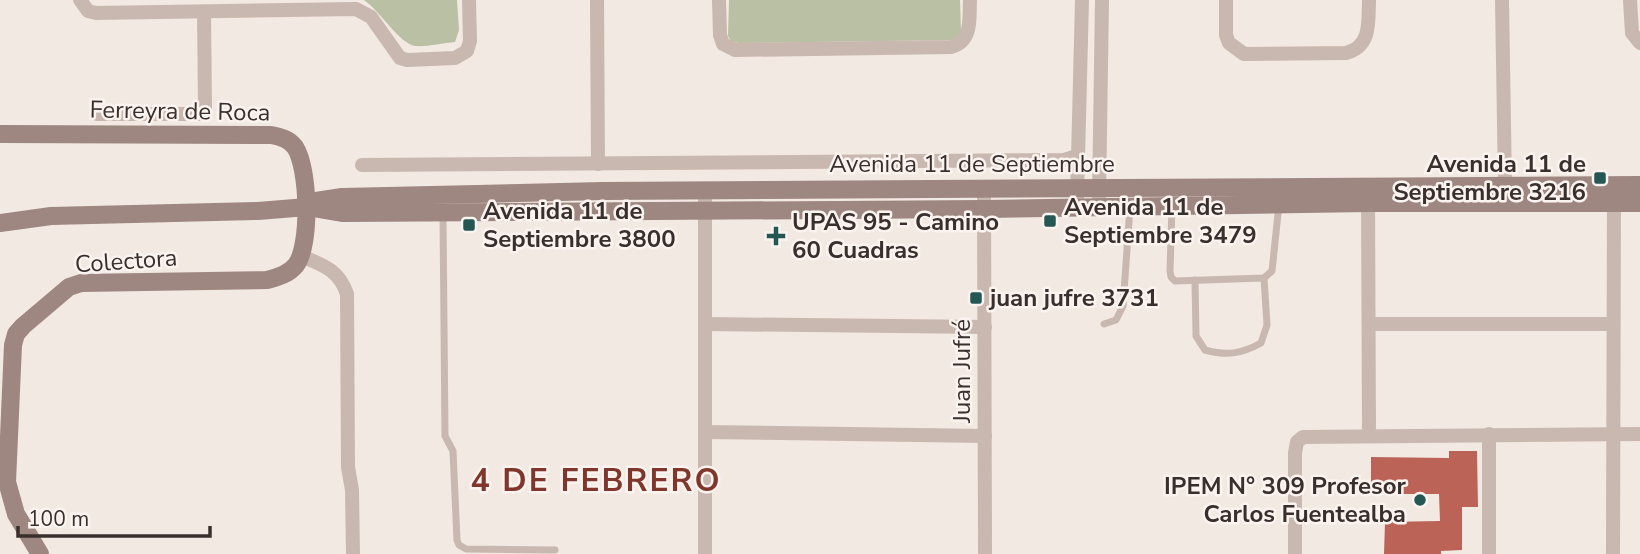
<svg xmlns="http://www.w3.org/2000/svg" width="1640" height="554" font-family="'Nunito Sans',sans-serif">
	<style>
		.green { fill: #bac0a3 }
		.building { fill: #bb6357 }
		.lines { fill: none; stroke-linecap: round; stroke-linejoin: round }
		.lane { stroke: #c9b8af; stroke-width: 7 }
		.street { stroke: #c9b8af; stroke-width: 14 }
		.secondary { stroke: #9d8780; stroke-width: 18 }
		.poi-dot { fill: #255754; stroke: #faf3ef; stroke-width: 2.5 }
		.labels { text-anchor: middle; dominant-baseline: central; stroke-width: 5; stroke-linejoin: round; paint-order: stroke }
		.street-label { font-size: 24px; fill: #392f2c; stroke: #faf3ef }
		.poi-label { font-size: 24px; font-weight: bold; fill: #392f2c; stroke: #faf3ef; text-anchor: start }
		.district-label { font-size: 32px; font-weight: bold; letter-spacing: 2px; fill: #81362c; stroke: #faf3ef }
	</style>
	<rect width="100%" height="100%" fill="#f2e9e2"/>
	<g class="green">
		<path d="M364,0h93l2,30 -4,12c-13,1 -28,5 -40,4 -15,-2 -36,-36 -51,-46z"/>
		<polygon points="729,0 960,0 961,32 958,38 951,40 738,43 731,41 728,36"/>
	</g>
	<polygon class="building" points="1449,451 1477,451 1478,507 1462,507 1462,550 1441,551 1441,554 1384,554 1385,522 1440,521 1439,494 1371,494 1371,457 1449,458"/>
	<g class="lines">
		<g class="lane">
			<polyline points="1172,207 1170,271 1171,277 1175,281 1264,278 1272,271 1279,204"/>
			<polyline points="443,213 445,436 453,451 457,540 459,545 466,549 555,550"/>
			<path d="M1195,280l1,56 9,14c22,6 36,4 56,-7l6,-18 -3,-47"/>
			<polyline points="1104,324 1116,320 1123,306 1130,207"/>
		</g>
		<g class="street">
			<polyline points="80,0 88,11 96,13 356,9 371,17 400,58 407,60 455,58 467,51 470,41 469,0"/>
			<polyline points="597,0 598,164"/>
			<path d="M719,0l1,35 3,9 12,6 216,-3c22,-6 18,-28 19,-47"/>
			<path d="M1226,0v35l3,8 15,11 102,-1c26,-7 22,-31 23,-53"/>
			<polyline points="1502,0 1505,185"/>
			<polyline points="1630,0 1632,33 1640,43"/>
			<polyline points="97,114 200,114 205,108 204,12"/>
			<polyline points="362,165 1064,160 1077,156"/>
			<polyline points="984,189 985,554"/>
			<polyline points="1368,195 1369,435"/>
			<polyline points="1077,198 1082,0"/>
			<polyline points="1099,199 1102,0"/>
			<path d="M301,256c22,9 38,14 46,38l1,173 4,23 1,64"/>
			<polyline points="705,324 985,327"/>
			<polyline points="1369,324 1613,324"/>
			<polyline points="705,432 985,436"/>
			<polyline points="1489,434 1489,554"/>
			<polyline points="705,554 705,190"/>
			<polyline points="1295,554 1295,453 1297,442 1303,437 1640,434"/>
			<polyline points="1613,554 1614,195"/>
		</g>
		<g class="secondary">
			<path d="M0,134l271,1c10,2 18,4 24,12 14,21 16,98 1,118 -7,9 -18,12 -29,15l-186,3 -12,4 -46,39 -7,8 -3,11 -6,137 9,32 24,40"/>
			<polyline points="307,207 316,201 342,197 603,191 1640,185"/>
			<polyline points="0,223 51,216 258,211 307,207 342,213 985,209 1369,203 1640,203"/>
		</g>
	</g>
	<g class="poi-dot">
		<rect x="1593" y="171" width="14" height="14" rx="3.5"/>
		<rect x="1043" y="214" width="14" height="14" rx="3.5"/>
		<rect x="462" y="218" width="14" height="14" rx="3.5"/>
		<path d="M772.5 225.5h7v7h7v7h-7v7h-7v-7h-7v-7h7z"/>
		<rect x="969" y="291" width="14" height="14" rx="3.5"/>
		<circle cx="1420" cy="500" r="7"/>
	</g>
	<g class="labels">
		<g class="street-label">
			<text transform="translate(180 111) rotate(1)">Ferreyra de Roca</text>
			<text x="972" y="164">Avenida 11 de Septiembre</text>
			<text transform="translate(126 261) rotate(-4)">Colectora</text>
			<text transform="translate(962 371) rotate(-90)">Juan Jufré</text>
		</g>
		<g class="poi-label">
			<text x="1586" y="164" text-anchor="end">Avenida 11 de<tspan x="1586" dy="28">Septiembre 3216</tspan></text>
			<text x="1064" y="207">Avenida 11 de<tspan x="1064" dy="28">Septiembre 3479</tspan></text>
			<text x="483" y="211">Avenida 11 de<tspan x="483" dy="28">Septiembre 3800</tspan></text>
			<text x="792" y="222">UPAS 95 - Camino<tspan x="792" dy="28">60 Cuadras</tspan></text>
			<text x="990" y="298">juan jufre 3731</text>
			<text x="1406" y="486" text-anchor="end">IPEM N° 309 Profesor<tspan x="1406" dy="28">Carlos Fuentealba</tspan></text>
		</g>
		<g class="district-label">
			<text x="596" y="480">4 DE FEBRERO</text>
		</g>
	</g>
	<path d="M18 526v10h192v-10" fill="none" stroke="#392f2c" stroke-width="3.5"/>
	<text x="28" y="526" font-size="21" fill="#392f2c" stroke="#faf3ef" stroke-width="5" paint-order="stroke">100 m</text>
</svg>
